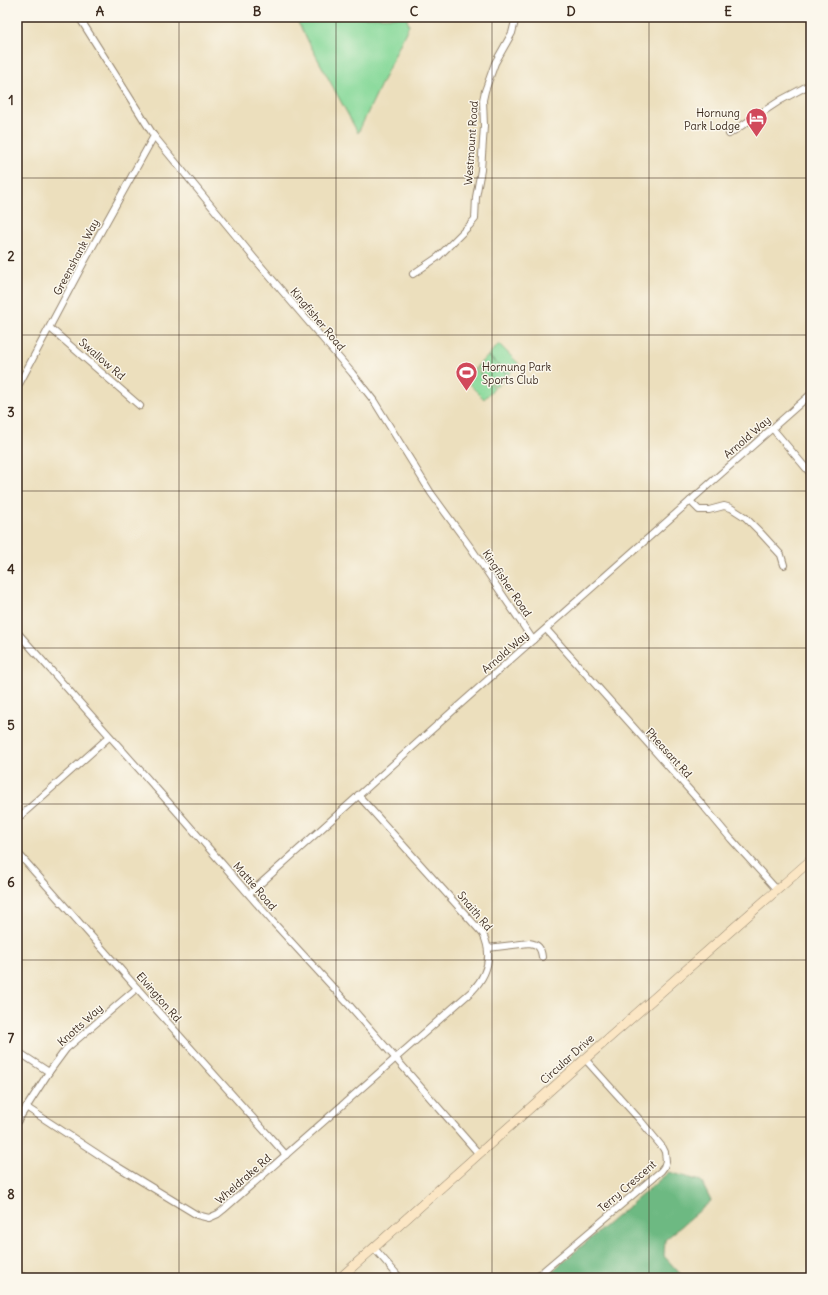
<svg xmlns="http://www.w3.org/2000/svg" width="828" height="1295" font-family="Delius,sans-serif">
	<style>
		.green { fill: #87d99a; stroke: #61825c }
		.forest { fill: #6db982; stroke: #547250 }
		.lines { fill: none; stroke-linecap: round; stroke-linejoin: round }
		.street-casing { stroke: #94846e; stroke-width: 8 }
		.secondary-casing { stroke: #94846e; stroke-width: 10 }
		.street { stroke: #fff; stroke-width: 6 }
		.secondary { stroke: #fbe6c4; stroke-width: 9 }
		.grid { fill: none; stroke: #3b2a1e; stroke-width: 1; stroke-opacity: 0.55 }
		.labels { text-anchor: middle; dominant-baseline: central; stroke-width: 3; stroke-linejoin: round; paint-order: stroke }
		.poi-label { font-size: 11px; fill: #3b2a1e; stroke: #fbf7ec; text-anchor: end }
		.street-label { font-size: 11px; fill: #3b2a1e; stroke: #fbf7ec }
		.neatline { fill: none; stroke: #3b2a1e; stroke-width: 1.5 }
		.grid-label { font-size: 13px; text-anchor: middle; font-weight: bold; fill: #3b2a1e }
	</style>
	<rect width="100%" height="100%" fill="#fbf7ec"/>
	<filter id="ink" filterUnits="userSpaceOnUse"><feTurbulence type="fractalNoise" baseFrequency=".025" numOctaves="2"/><feDisplacementMap in="SourceGraphic" scale="8" xChannelSelector="R" yChannelSelector="G"/><feConvolveMatrix kernelMatrix="1 2 1 2 8 2 1 2 1" color-interpolation-filters="sRGB"/></filter>
	<filter id="wash" filterUnits="userSpaceOnUse"><feTurbulence type="fractalNoise" baseFrequency=".012" numOctaves="4" result="noise"/><feDisplacementMap in="SourceGraphic" scale="16" xChannelSelector="R" yChannelSelector="G"/><feGaussianBlur stdDeviation="0.9" result="paint"/><feColorMatrix in="noise" values="0 0 0 0 0 0 0 0 0 0 0 0 0 0 0 0 0 1.4 0 .05"/><feComposite in="paint" operator="in"/></filter>
	<g filter="url(#wash)">
		<rect width="100%" height="100%" fill="#ecdfbd"/>
		<g class="green">
			<polygon points="295,17 406,17 409,25 358,133"/>
			<polygon points="499,344 519,364 508,375 488,355"/>
			<polygon points="488,356 508,376 496,387 476,367"/>
			<polygon points="475,368 495,388 484,399 464,379"/>
		</g>
		<polygon class="forest" points="669,1172 701,1181 711,1201 665,1240 664,1256 684,1278 544,1278"/>
	</g>
	<g filter="url(#ink)">
		<g class="lines">
			<defs>
				<g id="street">
					<polyline points="79,17 154,136 254,258 352,373 374,401 431,493 471,548 533,640"/>
					<polyline points="729,134 781,100 811,84"/>
					<polyline points="413,274 438,257 469,226 475,219 476,197 481,170 484,126 483,100 485,91 495,63 512,33 516,17"/>
					<polyline points="50,328 140,406"/>
					<polyline points="17,388 84,262 154,136"/>
					<polyline points="772,428 811,474"/>
					<polyline points="690,501 699,510 709,510 724,506 731,508 745,517 759,531 781,555 784,565"/>
					<polyline points="546,629 701,803 731,839 777,890"/>
					<polyline points="17,632 179,814 272,921 350,1006 479,1154"/>
					<polyline points="17,819 109,737"/>
					<polyline points="17,852 137,988 286,1155"/>
					<polyline points="249,894 456,708 811,394"/>
					<path d="M488,948l41,-5c9,1 12,5 13,14"/>
					<polyline points="17,1051 49,1072"/>
					<path d="M26,1107l84,55 87,53 12,3 9,-4 5,-4 249,-219c16,-17 21,-36 11,-57l-125,-139"/>
					<polyline points="17,1122 49,1072 66,1049 137,988"/>
					<polyline points="374,1248 400,1278"/>
					<polyline points="535,1278 661,1171 664,1167 666,1161 665,1152 663,1148 640,1120 585,1059"/>
				</g>
				<g id="secondary">
					<polyline points="17,1274 24,1278"/>
					<polyline points="340,1278 585,1059 811,860"/>
				</g>
			</defs>
			<use href="#street" class="street-casing"/>
			<use href="#secondary" class="secondary-casing"/>
			<use href="#street" class="street"/>
			<use href="#secondary" class="secondary"/>
		</g>
	</g>
	<path class="grid" d="M179,17v1261M336,17v1261M492,17v1261M649,17v1261M17,178h794M17,335h794M17,491h794M17,648h794M17,804h794M17,960h794M17,1117h794"/>
	<defs>
		<symbol id="hotel-pin" viewBox="-11 -11 22 30"><path d="M0 17L-7.5 6A9.5 9.5 0 1 1 7.5 6Z" fill="#d1495b" stroke="#fbf7ec"/><path d="M-6-4.5h1.5V1H6V5H4.5V3h-9V5H-6ZM-4 0a1.8 1.8 0 1 1 3.6 0ZM.5 0V-2.5h3Q6-2.5 6 0Z" fill="#fff"/></symbol>
		<symbol id="stadium-pin" viewBox="-11 -11 22 30"><path d="M0 17L-7.5 6A9.5 9.5 0 1 1 7.5 6Z" fill="#d1495b" stroke="#fbf7ec"/><path d="M0-5a6.5 5 0 1 0 0 10a6.5 5 0 1 0 0-10ZM-3.5-1.8h7v3.6h-7Z" fill="#fff"/></symbol>
	</defs>
	<g fill-rule="evenodd">
		<use href="#hotel-pin" x="744" y="106" width="25" height="34"/>
		<use href="#stadium-pin" x="454" y="360" width="25" height="34"/>
	</g>
	<g class="labels">
		<g class="poi-label">
			<text x="740" y="113">Hornung<tspan x="740" dy="13">Park Lodge</tspan></text>
			<text x="482" y="367" text-anchor="start">Hornung Park<tspan x="482" dy="13">Sports Club</tspan></text>
		</g>
		<g class="street-label">
			<text transform="translate(471 143) rotate(-86)">Westmount Road</text>
			<text transform="translate(76 257) rotate(-62)">Greenshank Way</text>
			<text transform="translate(318 319) rotate(50)">Kingfisher Road</text>
			<text transform="translate(102 359) rotate(41)">Swallow Rd</text>
			<text transform="translate(747 437) rotate(-41)">Arnold Way</text>
			<text transform="translate(507 583) rotate(56)">Kingfisher Road</text>
			<text transform="translate(505 652) rotate(-41)">Arnold Way</text>
			<text transform="translate(669 753) rotate(48)">Pheasant Rd</text>
			<text transform="translate(255 886) rotate(49)">Mattie Road</text>
			<text transform="translate(475 911) rotate(50)">Snaith Rd</text>
			<text transform="translate(159 997) rotate(49)">Elvington Rd</text>
			<text transform="translate(80 1025) rotate(-42)">Knotts Way</text>
			<text transform="translate(567 1059) rotate(-42)">Circular Drive</text>
			<text transform="translate(243 1179) rotate(-41)">Wheldrake Rd</text>
			<text transform="translate(627 1186) rotate(-41)">Terry Crescent</text>
		</g>
	</g>
	<rect width="828" height="1295" fill="none" stroke="#fbf7ec" stroke-width="44"/>
	<rect x="22" y="22" width="784" height="1251" class="neatline"/>
	<g class="grid-label">
		<text x="100" y="16">A</text>
		<text x="257" y="16">B</text>
		<text x="414" y="16">C</text>
		<text x="571" y="16">D</text>
		<text x="728" y="16">E</text>
		<text x="11" y="105">1</text>
		<text x="11" y="261">2</text>
		<text x="11" y="417">3</text>
		<text x="11" y="574">4</text>
		<text x="11" y="730">5</text>
		<text x="11" y="887">6</text>
		<text x="11" y="1043">7</text>
		<text x="11" y="1199">8</text>
	</g>
</svg>
